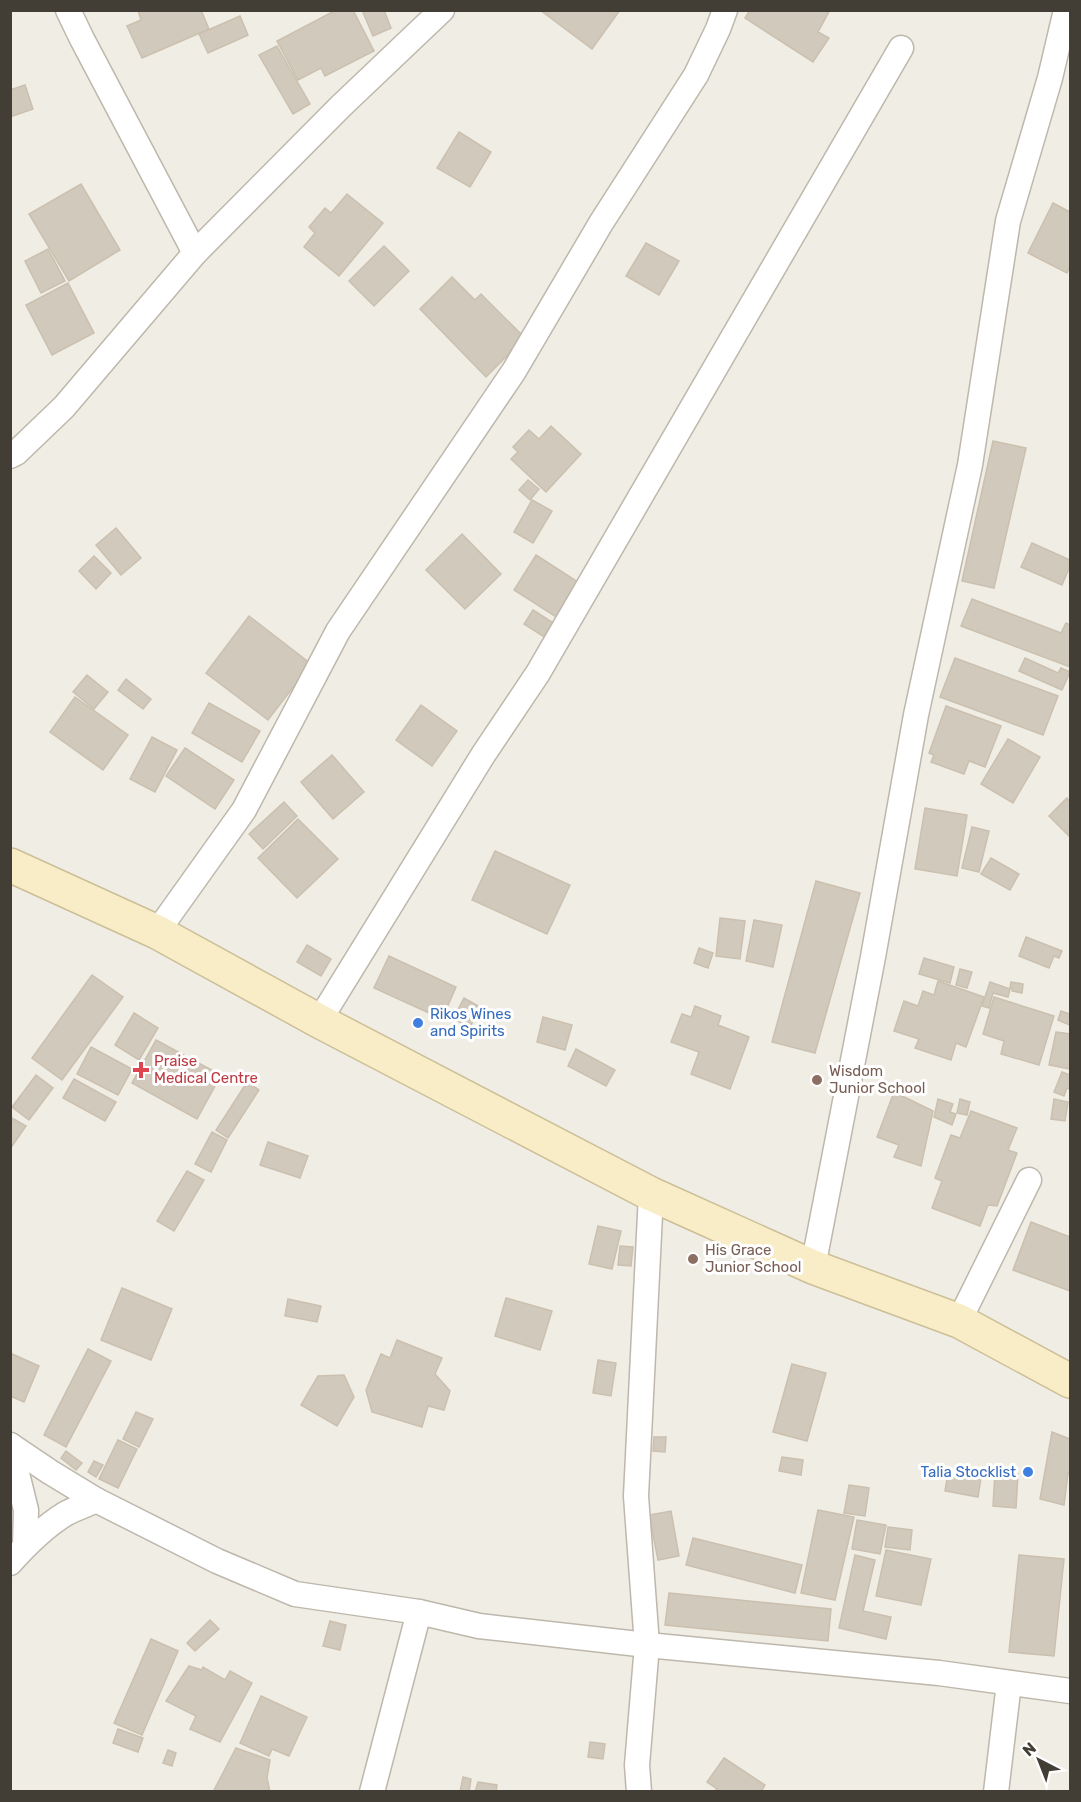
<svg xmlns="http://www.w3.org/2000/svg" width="1081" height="1802" font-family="Rubik,sans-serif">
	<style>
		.building { fill: #d1c9bb; stroke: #cbc0af; stroke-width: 1.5 }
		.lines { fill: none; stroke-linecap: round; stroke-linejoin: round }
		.street-casing { stroke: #beb7ab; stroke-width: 27 }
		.secondary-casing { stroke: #ccbf98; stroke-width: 36 }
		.street { stroke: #fff; stroke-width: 24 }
		.secondary { stroke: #f9edc7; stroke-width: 33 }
		.shop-dot { fill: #3f7fe0; stroke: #fff; stroke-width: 2 }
		.health-dot { fill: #e0444e; stroke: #fff; stroke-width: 2 }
		.education-dot { fill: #8d6e63; stroke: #fff; stroke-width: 2 }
		.labels { text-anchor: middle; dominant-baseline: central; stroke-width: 6; stroke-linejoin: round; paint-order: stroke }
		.shop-label { font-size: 15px; fill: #366cbe; stroke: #fff; text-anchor: start }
		.health-label { font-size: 15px; fill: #be3a42; stroke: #fff; text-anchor: start }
		.education-label { font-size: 15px; fill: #785e54; stroke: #fff; text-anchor: start }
	</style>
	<rect width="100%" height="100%" fill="#f0ede5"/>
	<g class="building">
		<polygon points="138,10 201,10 209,29 142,58 127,26 141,20"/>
		<polygon points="336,10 353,10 374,51 325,76 321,68 298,80 277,41"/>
		<polygon points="362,10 384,10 391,28 373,36"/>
		<polygon points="540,10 620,10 592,49"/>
		<polygon points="750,10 830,10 818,32 829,38 813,62 745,18"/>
		<polygon points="240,16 248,35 208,53 199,34"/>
		<polygon points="277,46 310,104 293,114 259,55"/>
		<polygon points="25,85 33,109 10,117 10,90"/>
		<polygon points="459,132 491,152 470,187 437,168"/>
		<polygon points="81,184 120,250 69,281 29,214"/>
		<polygon points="347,194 383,223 339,276 304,247 315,233 309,227 325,208 331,213"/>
		<polygon points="1053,203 1070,212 1070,265 1067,273 1028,253"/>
		<polygon points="646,243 679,261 659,295 626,276"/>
		<polygon points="384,246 409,271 374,306 349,281"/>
		<polygon points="48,249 65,281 41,293 25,261"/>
		<polygon points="452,277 475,300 481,294 525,338 486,377 420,309"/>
		<polygon points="68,283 94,333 52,355 26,305"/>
		<polygon points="551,426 581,454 546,492 511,459 518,452 513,447 529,430 539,439"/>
		<polygon points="993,441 1026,448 994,588 962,581"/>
		<polygon points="528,480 539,489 530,500 519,490"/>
		<polygon points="532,500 552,511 533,543 514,532"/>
		<polygon points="116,528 141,558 121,575 96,545"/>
		<polygon points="462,534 501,574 465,609 426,570"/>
		<polygon points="1032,543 1070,560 1070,566 1062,585 1021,567"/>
		<polygon points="536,555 584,586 561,620 514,590"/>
		<polygon points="94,556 111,573 96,589 79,571"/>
		<polygon points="972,599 1061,633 1066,623 1070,625 1070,667 961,626"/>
		<polygon points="533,610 558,626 549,640 524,624"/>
		<polygon points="249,616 311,664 268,720 206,673"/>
		<polygon points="955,658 1058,696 1043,735 940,697"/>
		<polygon points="1025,658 1058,673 1061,668 1070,672 1062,690 1019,671"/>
		<polygon points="87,675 108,692 94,709 73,692"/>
		<polygon points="126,679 151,699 143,709 118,690"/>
		<polygon points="75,697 128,735 103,770 50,732"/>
		<polygon points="209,703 260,731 242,762 192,733"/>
		<polygon points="421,705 457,731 432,766 396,740"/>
		<polygon points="946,706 1001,726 985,767 969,761 964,774 931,762 934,755 929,753"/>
		<polygon points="152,737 177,750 155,792 130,779"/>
		<polygon points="1008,739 1040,757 1013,803 981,784"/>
		<polygon points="185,748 234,780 215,809 166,776"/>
		<polygon points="332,755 364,792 333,819 301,782"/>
		<polygon points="1067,798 1070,802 1070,837 1049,816"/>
		<polygon points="284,802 297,816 263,849 249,834"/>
		<polygon points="925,808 967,815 957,876 915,869"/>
		<polygon points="298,819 338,859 297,898 258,858"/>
		<polygon points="972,827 989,831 979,872 962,868"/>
		<polygon points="495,851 570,885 547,934 472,900"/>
		<polygon points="991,858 1019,874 1010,890 981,874"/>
		<polygon points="816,881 860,893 815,1053 772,1042"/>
		<polygon points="720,918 745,921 740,959 716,956"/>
		<polygon points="754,920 782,925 773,967 746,961"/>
		<polygon points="1026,937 1062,951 1059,958 1054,956 1049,968 1019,956"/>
		<polygon points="307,945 331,959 321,976 297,962"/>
		<polygon points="699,948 713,953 708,968 694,963"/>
		<polygon points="389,956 456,987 442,1019 374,988"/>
		<polygon points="924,958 954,967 950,983 919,974"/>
		<polygon points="960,969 972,972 967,988 956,985"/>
		<polygon points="92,975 123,997 62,1080 32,1058"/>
		<polygon points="938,981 984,997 966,1047 956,1043 951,1060 915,1048 919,1039 894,1031 904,1001 918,1006 923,991 934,995"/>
		<polygon points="990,982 1010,989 1008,997 993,993 989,1008 982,1006"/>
		<polygon points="1011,982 1023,984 1022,993 1012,991 1012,988 1010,988"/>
		<polygon points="994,997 1054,1016 1039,1065 1001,1054 1004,1041 983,1034"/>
		<polygon points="464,998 480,1007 470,1027 453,1019"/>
		<polygon points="695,1006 721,1016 718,1025 749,1037 730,1089 691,1074 699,1052 671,1042 682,1014 691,1017"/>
		<polygon points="1061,1011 1070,1014 1070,1025 1058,1020"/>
		<polygon points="134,1013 158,1028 139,1060 115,1045"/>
		<polygon points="543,1017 572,1025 565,1050 537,1042"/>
		<polygon points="1056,1032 1070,1034 1070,1069 1049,1065"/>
		<polygon points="156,1040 221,1075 197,1119 132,1083"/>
		<polygon points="91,1047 132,1069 118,1095 77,1074"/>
		<polygon points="576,1049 615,1070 606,1086 568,1066"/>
		<polygon points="1062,1072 1070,1075 1070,1089 1067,1088 1064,1096 1054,1092"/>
		<polygon points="36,1075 53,1088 29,1120 12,1107"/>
		<polygon points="74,1079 116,1102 105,1121 63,1098"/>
		<polygon points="247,1082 259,1090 228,1138 216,1130"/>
		<polygon points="894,1092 933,1111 921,1166 894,1157 899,1145 877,1137"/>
		<polygon points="938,1099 953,1104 950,1112 956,1114 952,1125 934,1117"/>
		<polygon points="960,1099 970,1102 967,1115 957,1113"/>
		<polygon points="1054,1099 1068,1102 1065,1121 1051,1119"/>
		<polygon points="971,1111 1017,1128 1008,1150 1017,1153 997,1206 988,1205 980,1226 932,1208 942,1181 935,1178 951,1135 960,1138"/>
		<polygon points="10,1117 26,1126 10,1149"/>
		<polygon points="212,1132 227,1140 211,1172 195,1164"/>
		<polygon points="268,1142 308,1156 300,1178 260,1165"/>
		<polygon points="187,1171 204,1180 174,1231 157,1221"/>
		<polygon points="1031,1222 1070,1237 1070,1291 1013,1270"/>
		<polygon points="598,1226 621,1231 612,1269 589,1264"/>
		<polygon points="620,1246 633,1247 631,1266 618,1265"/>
		<polygon points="122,1288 172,1309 151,1360 101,1340"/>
		<polygon points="506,1298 552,1311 540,1350 495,1336"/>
		<polygon points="288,1299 321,1306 317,1322 285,1316"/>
		<polygon points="397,1340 442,1358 435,1374 450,1391 444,1410 428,1406 422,1427 372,1412 366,1390 381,1354 390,1358"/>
		<polygon points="88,1349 111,1361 66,1447 44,1435"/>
		<polygon points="10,1353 39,1366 24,1402 10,1396"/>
		<polygon points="598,1360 616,1363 611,1396 593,1393"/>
		<polygon points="792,1364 826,1373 807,1441 773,1432"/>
		<polygon points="344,1375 354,1397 337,1426 301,1405 318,1376"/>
		<polygon points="136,1412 153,1419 139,1447 123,1439"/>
		<polygon points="1052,1432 1070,1439 1070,1474 1068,1473 1064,1505 1040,1499"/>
		<polygon points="654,1437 666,1437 665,1452 653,1451"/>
		<polygon points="118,1440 137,1449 118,1488 99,1479"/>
		<polygon points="66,1451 82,1463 76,1470 61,1458"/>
		<polygon points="782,1457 803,1460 801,1475 779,1471"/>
		<polygon points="94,1461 103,1465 96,1477 88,1472"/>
		<polygon points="995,1472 1018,1474 1016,1508 993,1506"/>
		<polygon points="948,1473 981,1478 978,1497 945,1491"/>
		<polygon points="849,1485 869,1488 865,1516 844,1513"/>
		<polygon points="818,1510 854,1517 835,1600 801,1593"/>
		<polygon points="671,1511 679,1556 658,1560 649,1515"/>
		<polygon points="857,1520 886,1525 880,1554 852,1549"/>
		<polygon points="888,1527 912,1530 910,1550 885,1547"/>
		<polygon points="693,1538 802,1565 795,1593 686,1565"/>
		<polygon points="886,1550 931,1559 921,1605 876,1596"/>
		<polygon points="855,1555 875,1560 863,1611 891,1617 886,1639 839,1628"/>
		<polygon points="1019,1555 1064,1559 1054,1656 1009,1652"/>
		<polygon points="669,1593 831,1609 828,1641 665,1625"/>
		<polygon points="210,1620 219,1629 195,1651 187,1643"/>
		<polygon points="330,1621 346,1625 340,1650 323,1646"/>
		<polygon points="151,1639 178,1651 142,1735 114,1723"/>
		<polygon points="189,1666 202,1670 203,1667 225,1680 230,1671 252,1683 220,1742 190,1729 196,1716 166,1701"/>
		<polygon points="261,1696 307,1717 289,1756 272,1749 269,1756 240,1743"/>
		<polygon points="118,1729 143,1738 138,1752 113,1743"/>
		<polygon points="590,1742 605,1744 603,1759 588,1757"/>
		<polygon points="236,1748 270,1760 267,1778 270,1792 213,1792"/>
		<polygon points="168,1750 176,1753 172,1766 163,1763"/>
		<polygon points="724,1758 765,1785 761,1792 714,1792 717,1789 707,1782"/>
		<polygon points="463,1777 471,1779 469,1792 460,1792"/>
		<polygon points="478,1782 497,1785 496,1792 475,1792"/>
	</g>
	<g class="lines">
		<defs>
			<g id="street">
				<polyline points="68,10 82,39 195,253"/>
				<polyline points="10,456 16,453 64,407 195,253 341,106 442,10"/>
				<polyline points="157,932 244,810 338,631 514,371 601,223 696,75 718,29 725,10"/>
				<polyline points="319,1021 483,755 538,673 901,48"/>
				<polyline points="813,1267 873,957 916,715 970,465 1008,221 1050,78 1066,10"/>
				<polyline points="959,1321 1029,1180"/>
				<polyline points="10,1445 50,1472 96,1500 217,1561 295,1594 419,1612 479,1626 647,1645 939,1673 1070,1691"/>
				<polyline points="10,1445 26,1510 25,1546"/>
				<path d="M10,1563c16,-18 34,-36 55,-49 9,-5 21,-9 31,-14"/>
				<polyline points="372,1792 419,1612"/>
				<polyline points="639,1792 637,1765 647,1645 636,1496 651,1194"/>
				<polyline points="996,1792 1009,1683"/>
			</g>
			<polyline id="secondary" points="10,865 157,932 319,1021 651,1194 813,1267 959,1321 1070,1381"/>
		</defs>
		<use href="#street" class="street-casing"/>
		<use href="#secondary" class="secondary-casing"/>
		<use href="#street" class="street"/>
		<use href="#secondary" class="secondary"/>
	</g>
	<g class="shop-dot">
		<circle cx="418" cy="1023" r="6"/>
		<circle cx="1028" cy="1472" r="6"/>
	</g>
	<path class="health-dot" d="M138 1061h6v6h6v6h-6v6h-6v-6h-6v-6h6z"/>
	<g class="education-dot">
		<circle cx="817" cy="1080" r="6"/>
		<circle cx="693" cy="1259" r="6"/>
	</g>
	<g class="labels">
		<g class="shop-label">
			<text x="430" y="1014">Rikos Wines<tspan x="430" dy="17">and Spirits</tspan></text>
			<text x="1016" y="1472" text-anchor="end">Talia Stocklist</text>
		</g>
		<g class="health-label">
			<text x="154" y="1061">Praise<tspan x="154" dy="17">Medical Centre</tspan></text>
		</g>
		<g class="education-label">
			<text x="829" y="1071">Wisdom<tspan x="829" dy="17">Junior School</tspan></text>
			<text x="705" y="1250">His Grace<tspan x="705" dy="17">Junior School</tspan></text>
		</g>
	</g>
	<rect width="1081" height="1802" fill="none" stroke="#423d35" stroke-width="24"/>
	<g transform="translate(1039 1760) rotate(318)" stroke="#ffffff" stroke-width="4.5" paint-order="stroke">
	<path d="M0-4.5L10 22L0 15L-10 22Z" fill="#423d35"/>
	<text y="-9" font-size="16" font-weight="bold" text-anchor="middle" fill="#423d35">N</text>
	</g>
</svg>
